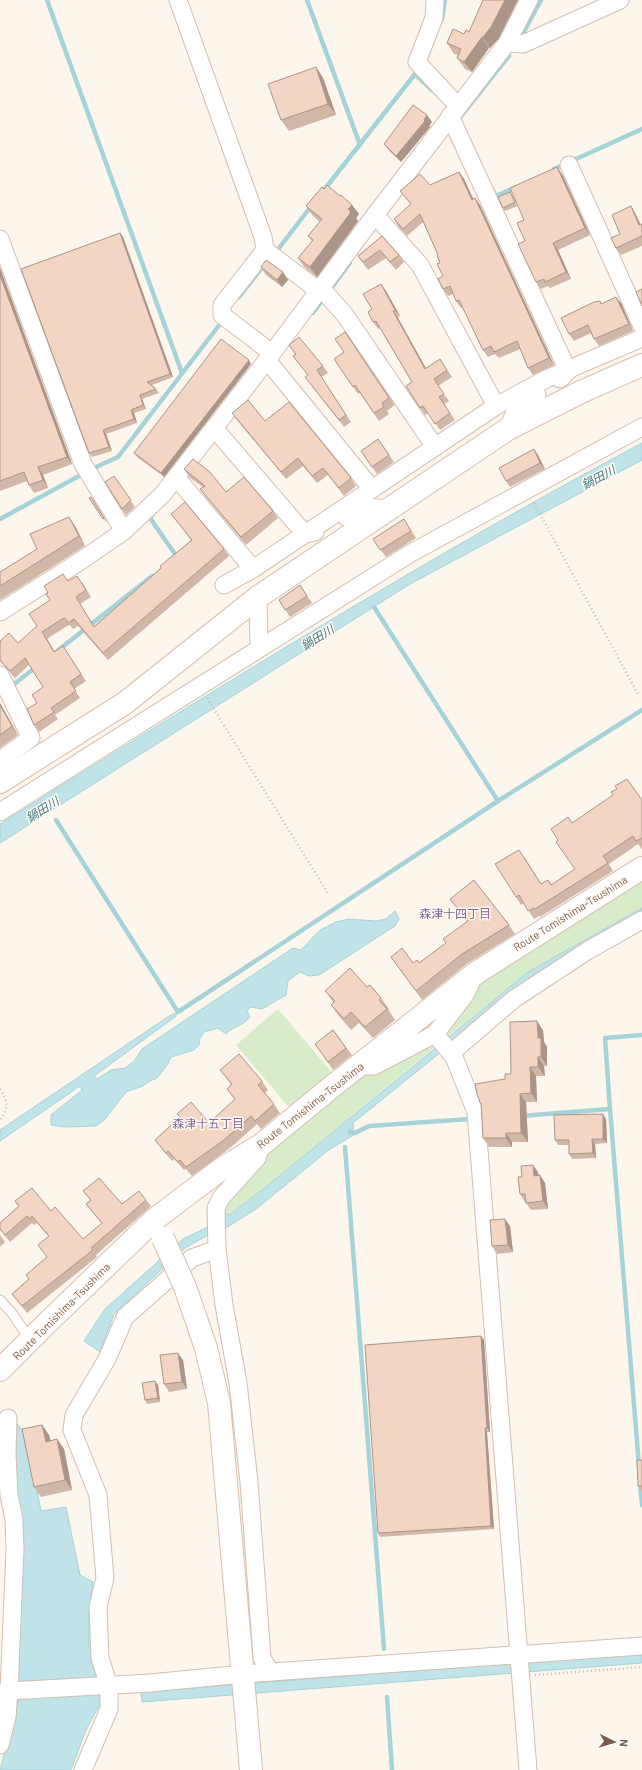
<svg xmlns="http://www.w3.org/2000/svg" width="642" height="1770" font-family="Barlow,'Noto Sans JP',sans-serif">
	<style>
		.green { fill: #d8ecc9 }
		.water { fill: #bfe3e8; stroke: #a5d3da }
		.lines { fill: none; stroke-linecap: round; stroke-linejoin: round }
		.stream { stroke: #a5d3da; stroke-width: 4.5 }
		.lane-casing { stroke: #d1beb0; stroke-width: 11 }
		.street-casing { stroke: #d1beb0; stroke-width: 19 }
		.secondary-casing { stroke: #d6c0b0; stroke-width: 24 }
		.path { stroke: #d9b8a5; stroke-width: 2.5; stroke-dasharray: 1 3; stroke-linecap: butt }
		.lane { stroke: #fff; stroke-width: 9 }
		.street { stroke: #fff; stroke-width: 17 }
		.secondary { stroke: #fff; stroke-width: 22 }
		.secondary-bridge-casing { stroke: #d6c0b0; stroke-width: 24; stroke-linecap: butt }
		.secondary-bridge { stroke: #fff; stroke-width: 22 }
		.wall { fill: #d1b7a8 }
		.shaded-wall { fill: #aa9588 }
		.building { fill: #f3d5c3; stroke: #aa9588 }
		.labels { text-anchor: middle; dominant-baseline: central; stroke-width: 3; stroke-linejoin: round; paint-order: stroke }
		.street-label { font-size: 11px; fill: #7a5c4d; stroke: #fffaf3 }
		.water-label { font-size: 12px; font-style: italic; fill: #437c86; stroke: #fffaf3 }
		.neighbourhood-label { font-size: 12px; fill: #846695; stroke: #fffaf3 }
	</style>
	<rect width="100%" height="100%" fill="#fdf6ec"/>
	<g class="green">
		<polygon points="642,878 642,908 528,972 447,1037 445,1033 481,980"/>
		<polygon points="278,1009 335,1076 292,1111 236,1045"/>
		<polygon points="431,1042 437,1045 261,1191 228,1215 223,1213 228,1196 272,1144 349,1083"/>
	</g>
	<g class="water">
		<path d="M642,443v17l-232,124 -410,259v-19c211,-132 422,-264 642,-381z"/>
		<polygon points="642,908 642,915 441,1052 353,1123 354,1135 330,1149 256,1209 224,1229 208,1235 185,1248 114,1314 100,1352 84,1341 105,1309 183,1239 210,1226 223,1213 229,1215 261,1191 528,972"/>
		<path d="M395,911l4,8 -4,7 -76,49 -10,1 -9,-4 -12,9 -2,14 -24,14 -11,-2 -4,4 3,6c-6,8 -16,9 -24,17l-8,-6 -14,4 -4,6 -1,7 -5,5 -23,7 -3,7 -11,14 -7,3 -7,5 -17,6 -21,27 -9,7 -31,1 -14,-2v-10l31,-25 -2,-4 -80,55v-11l169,-114 9,-4 -3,5 -81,59 3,3 14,-9 14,-2 9,-7 8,-12 151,-101 8,2 19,-20 16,-8 12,-3 28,2 10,-2z"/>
		<polygon points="12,1418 23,1431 27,1438 41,1511 66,1507 80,1575 93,1582 89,1612 89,1645 94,1654 100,1679 99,1706 86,1730 71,1770 0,1770 18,1701 15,1686"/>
		<polygon points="642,1653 642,1663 142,1702 141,1692"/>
	</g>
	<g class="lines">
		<g class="stream">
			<polyline points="47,0 182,373"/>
			<polyline points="307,0 360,145"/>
			<polyline points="442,19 445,0"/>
			<polyline points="521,37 541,0"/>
			<polyline points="461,116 509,56"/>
			<polyline points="554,169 642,129"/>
			<polyline points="324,190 415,74 432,90"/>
			<polyline points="494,192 496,196 516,187"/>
			<polyline points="276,252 312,205"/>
			<polyline points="330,290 350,263"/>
			<polyline points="239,297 264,265"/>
			<polyline points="313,313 324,298"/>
			<polyline points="94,468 118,457 220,324"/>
			<polyline points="152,515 150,518 177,557"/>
			<polyline points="0,519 79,476"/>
			<polyline points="374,607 498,801"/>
			<polyline points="56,652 152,576"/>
			<polyline points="13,685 36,667"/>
			<polyline points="56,820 178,1012 498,801 642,710"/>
			<polyline points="610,1109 639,1466"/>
			<polyline points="521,1116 610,1109 605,1038 642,1035"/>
			<polyline points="350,1132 355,1133 369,1126 470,1119"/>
			<polyline points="345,1147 384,1649"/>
			<polyline points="640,1483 642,1505"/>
			<polyline points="387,1697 392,1770"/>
		</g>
		<defs>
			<polyline id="lane" points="0,1300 12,1313 30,1340"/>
			<g id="street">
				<polyline points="178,0 263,237 265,250 319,291"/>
				<polyline points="435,0 434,18 417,62 458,106"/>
				<polyline points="507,43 523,44 620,0"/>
				<polyline points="450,116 568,371 560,379"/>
				<polyline points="569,165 642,326"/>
				<polyline points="375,215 420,265 496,406"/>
				<polyline points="0,239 83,464 124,531"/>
				<polyline points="265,250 222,305 222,315 272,353"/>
				<polyline points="321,288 345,315 435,447"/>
				<polyline points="267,360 372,489"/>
				<polyline points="214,428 305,534 315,532"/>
				<polyline points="508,429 516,409 537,395"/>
				<polyline points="176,477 253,569"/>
				<polyline points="346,517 365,507 388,509"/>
				<polyline points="224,585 253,569 496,406 546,379 642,338"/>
				<polyline points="258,597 259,648"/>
				<polyline points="0,612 82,560 124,531 163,494 267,360 375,215 507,43 529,0"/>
				<polyline points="0,675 31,738 7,755 5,761 4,780"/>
				<polyline points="0,812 411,553 642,427"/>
				<polyline points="435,1034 465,995 474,976"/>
				<polyline points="451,1053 514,999 587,951 642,920"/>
				<polyline points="358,1066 374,1066 435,1034 454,1057 476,1112 528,1770"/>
				<polyline points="261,1145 257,1158 221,1198 216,1208 217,1249 224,1305 238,1383 249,1482 262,1658 270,1672"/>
				<polyline points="0,1693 9,1691 150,1683 243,1674 642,1646"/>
				<polyline points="0,1745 7,1717 9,1691 15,1550 14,1519 9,1495 7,1454 8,1418"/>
				<polyline points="83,1770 109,1709 109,1686 100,1658 98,1607 105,1578 98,1495 72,1430 74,1415 107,1359 125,1317 192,1258 217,1249"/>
			</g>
			<g id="secondary">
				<polyline points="0,782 125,703 258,597 508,429 581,392 642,365"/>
				<polyline points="185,1287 206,1348 219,1403 251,1770"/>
				<polyline points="0,1370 46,1324 155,1219 220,1170 261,1145 334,1085 476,973 642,868"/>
			</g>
		</defs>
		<use href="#lane" class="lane-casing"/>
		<use href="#street" class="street-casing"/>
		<use href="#secondary" class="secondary-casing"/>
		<g class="path">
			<polyline points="534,503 639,696"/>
			<polyline points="207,698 329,895"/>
			<path d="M0,1089c8,12 9,19 0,31"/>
			<polyline points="535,1675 642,1667"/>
		</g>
		<use href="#lane" class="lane"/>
		<use href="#street" class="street"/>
		<use href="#secondary" class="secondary"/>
		<defs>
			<polyline id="secondary-bridge" points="163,1238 185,1287"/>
		</defs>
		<use href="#secondary-bridge" class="secondary-bridge-casing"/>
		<use href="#secondary-bridge" class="secondary-bridge"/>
	</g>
	<g class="wall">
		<polygon points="469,32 499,38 490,48 489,48 472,72 465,69 457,58 458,55 454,54 447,43"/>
		<polygon points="316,67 323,78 336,115 289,131 281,120"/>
		<polygon points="432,122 429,126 430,127 401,162 389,151 384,144"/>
		<polygon points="459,172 464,179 473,199 475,198 480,205 554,365 533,375 528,368 520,349 499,358 495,354 488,357 483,350 463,307 461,308 456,301 453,294 448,296 443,289 443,276 438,255 423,222 407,236 398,226 394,219 411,204 400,191 430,185"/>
		<polygon points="562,174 590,235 558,250 571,279 550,288 548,286 541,289 536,282 525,241 524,220"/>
		<polygon points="510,192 512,195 517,206 505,211 503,208"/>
		<polygon points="340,196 352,205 359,214 356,218 358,221 317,277 305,268 298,258 312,241 308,236 320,222 313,216 306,206"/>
		<polygon points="631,206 635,213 641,225 642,224 642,246 621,255 616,248 620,234"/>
		<polygon points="120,233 123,237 173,377 152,385 156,389 159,393 142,399 146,409 134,413 137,423 106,434 112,451 92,457 89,453"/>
		<polygon points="382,236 399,255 404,262 396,270 386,258 368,270 358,256"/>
		<polygon points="261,267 283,272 288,280 282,287 266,275"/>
		<polygon points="0,268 72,464 43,475 48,488 34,493 29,485 27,481 0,491"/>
		<polygon points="386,291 400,316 398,318 426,368 440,359 452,377 438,386 449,401 444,404 455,420 440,430 428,413 425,415 406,386 412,382 380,328 378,329 373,322 372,309"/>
		<polygon points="600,301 601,304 621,303 633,331 599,346 594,339 591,333 574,341 569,334"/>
		<polygon points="345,332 395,405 387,411 389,414 379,421 360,393 358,394 334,359 344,352"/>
		<polygon points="289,345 323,366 328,373 321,377 351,422 344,427 305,377 308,375 293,356 295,354"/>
		<polygon points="251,364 164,477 137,457 134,453"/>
		<polygon points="232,413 265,421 351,478 356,486 344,496 328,475 317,483 303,466 286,479 237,420"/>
		<polygon points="378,439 394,462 377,474 361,451"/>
		<polygon points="538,455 545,469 510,487 506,481"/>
		<polygon points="184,469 226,492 273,511 278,518 246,545 205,496 200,489 203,487 189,477"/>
		<polygon points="114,476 135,507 126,515 122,509"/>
		<polygon points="89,498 94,501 107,522 106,522"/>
		<polygon points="171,514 224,549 229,556 108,660 78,626 73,629 70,625 67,626 47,639 55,652 63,646 86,681 74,689 80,698 55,715 58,719 39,732 34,725 37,703 43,687 29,665 15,678 0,661 0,641 18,643 37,626 50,600 48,593 69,581 82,582 91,597 80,604 94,626 161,568 191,540"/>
		<polygon points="404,519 416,538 386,557 373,539"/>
		<polygon points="75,526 85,546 0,600 0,572"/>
		<polygon points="300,585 312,603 290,617 279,600"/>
		<polygon points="0,703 18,735 0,748"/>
		<polygon points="642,800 642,849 638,844 609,864 613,871 540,917 539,916 534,919 524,903 521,905 516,897 525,858 541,884 548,880 551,885 575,869 558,840 572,823"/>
		<polygon points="450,899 509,925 515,934 468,963 422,1000 391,957 413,963 419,963 446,943 467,921"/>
		<polygon points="367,987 381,998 389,1009 388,1009 395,1020 373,1038 359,1023 351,1030 339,1016 331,1005 334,1003 325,991"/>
		<polygon points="333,1030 352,1055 333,1070 315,1044"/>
		<polygon points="543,1030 544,1042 547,1047 547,1066 544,1066 545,1076 536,1076 537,1102 526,1102 528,1142 512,1142 512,1147 489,1147 483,1138 481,1105 480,1103 511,1074"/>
		<polygon points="220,1070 262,1081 268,1090 265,1093 274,1104 280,1113 261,1129 257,1124 230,1148 192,1176 186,1169 184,1170 174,1159 172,1161 161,1148 155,1140 180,1118 177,1114 209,1123 235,1100 227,1089 231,1084"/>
		<polygon points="606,1119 607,1143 595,1144 596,1158 572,1159 569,1154 569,1145 558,1145 555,1140"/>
		<polygon points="538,1172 538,1175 545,1183 548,1209 531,1210 526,1203 525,1202 520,1194 522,1177"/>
		<polygon points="83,1191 122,1204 146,1200 151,1206 96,1255 97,1257 27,1313 12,1294 29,1279 26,1275 47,1257 48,1236 37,1223 34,1225 32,1223 10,1242 0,1230 0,1223 19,1207 15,1201 51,1211 83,1239 102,1224 86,1204 90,1200"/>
		<polygon points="510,1226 513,1252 497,1254 492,1246"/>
		<polygon points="0,1235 5,1242 0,1247"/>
		<polygon points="481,1336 484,1340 490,1432 487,1432 494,1529 380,1537 378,1533"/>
		<polygon points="183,1360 187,1389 169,1392 164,1384"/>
		<polygon points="158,1385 160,1402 147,1404 145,1400"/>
		<polygon points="42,1425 49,1435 51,1441 57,1439 64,1449 72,1490 41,1497 34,1487"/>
		<polygon points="642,1460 642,1491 638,1486"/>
	</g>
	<g class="shaded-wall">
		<polygon points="505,0 518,0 499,38 490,48 483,37"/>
		<polygon points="482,37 489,48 472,72 464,62"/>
		<polygon points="316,67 323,78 336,115 328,104"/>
		<polygon points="427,115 432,122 429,126 430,127 401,162 396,156"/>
		<polygon points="557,167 562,174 590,235 585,228"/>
		<polygon points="459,172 464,179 477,207 472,200"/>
		<polygon points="475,198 480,205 554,365 549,358"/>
		<polygon points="352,205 359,214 356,218 358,221 317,277 310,267 348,209"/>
		<polygon points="631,206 635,213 642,228 639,225"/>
		<polygon points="120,233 123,237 173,377 170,374"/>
		<polygon points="553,243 558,250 571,279 566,272"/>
		<polygon points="0,268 72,464 67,457 0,275"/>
		<polygon points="283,272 288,280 282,287 277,280"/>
		<polygon points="381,284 386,291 400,316 395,310"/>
		<polygon points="616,297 621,303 633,331 629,324"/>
		<polygon points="393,311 398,318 430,376 425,369"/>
		<polygon points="249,360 251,364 164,477 161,473"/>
		<polygon points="140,395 142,399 146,409 143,405"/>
		<polygon points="131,410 134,413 137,423 134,419"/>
		<polygon points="103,430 106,434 112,451 109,447"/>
		<polygon points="534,449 538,455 545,469 540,463"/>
		<polygon points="38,467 43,475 48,488 43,480"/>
		<polygon points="69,517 75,526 85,546 79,536"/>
		<polygon points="42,632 47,639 59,659 54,652"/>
		<polygon points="0,703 18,735 12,726 0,705"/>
		<polygon points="537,1021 543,1030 544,1042 547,1047 547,1066 541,1057 538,1038"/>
		<polygon points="538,1057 544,1066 545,1076 538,1067"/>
		<polygon points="530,1067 536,1076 537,1102 531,1093"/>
		<polygon points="520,1094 526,1102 528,1142 521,1133"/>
		<polygon points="603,1114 606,1119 607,1143 603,1139"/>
		<polygon points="506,1133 512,1142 512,1147 506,1138"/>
		<polygon points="592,1139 595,1144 596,1158 593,1153"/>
		<polygon points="533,1165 538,1172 539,1183 534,1176"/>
		<polygon points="540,1175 545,1183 548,1209 543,1201"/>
		<polygon points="505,1219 510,1226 513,1252 508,1245"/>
		<polygon points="481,1336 484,1340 490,1432 487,1428"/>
		<polygon points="178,1353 183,1360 187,1389 182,1382"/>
		<polygon points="155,1381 158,1385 160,1402 158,1398"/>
		<polygon points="42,1425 49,1435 53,1452 46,1442"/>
		<polygon points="485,1428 487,1432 494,1529 491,1526"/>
		<polygon points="57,1439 64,1449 72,1490 65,1480"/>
	</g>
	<g class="building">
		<polygon points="483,0 505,0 491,27 483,37 482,37 464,62 457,58 461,49 447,43 453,29 464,34 466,30 469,32"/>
		<polygon points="316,67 328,104 281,120 268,84"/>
		<polygon points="413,105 427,115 424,120 425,121 396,156 384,144"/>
		<polygon points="557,167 585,228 553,243 566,272 545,282 544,279 536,282 518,244 525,241 517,223 524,220 510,188"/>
		<polygon points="459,172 472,200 475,198 549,358 528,368 517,341 494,352 491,346 483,350 459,300 456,301 450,286 443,289 438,279 443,276 437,264 440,263 437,255 438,255 420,214 403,229 394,219 411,204 400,191 420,174 430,185"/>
		<polygon points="327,185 340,196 341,195 352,205 348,209 351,212 310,267 298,258 313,240 308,236 322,219 306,206 322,187 324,189"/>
		<polygon points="510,192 515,202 503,208 498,197"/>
		<polygon points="631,206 639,225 642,224 642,236 616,248 611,238 620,234 612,215"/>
		<polygon points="120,233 170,374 147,382 156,389 140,395 143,405 131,410 134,419 103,430 109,447 89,453 21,269"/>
		<polygon points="382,236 399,255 390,262 380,250 363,262 358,256"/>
		<polygon points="266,260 283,272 277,280 261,267"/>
		<polygon points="0,275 67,457 38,467 43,480 29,485 24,472 0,481"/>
		<polygon points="381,284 395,310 393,311 425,369 440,359 447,370 434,379 444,394 439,397 450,413 435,424 423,406 420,408 406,386 412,382 376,321 373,322 368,312 372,309 363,294"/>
		<polygon points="642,289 642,306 636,292"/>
		<polygon points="616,297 629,324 594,339 588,325 569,334 561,318 594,302 600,301 601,304"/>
		<polygon points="345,332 389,398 382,403 384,407 374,413 355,385 353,387 334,359 344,352 335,339"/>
		<polygon points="299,337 323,366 317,370 346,415 339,420 305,377 308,375 293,356 296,354 289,345"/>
		<polygon points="221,339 249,360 161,473 134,453"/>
		<polygon points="248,400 265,421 289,402 351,478 339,488 323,468 312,476 298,458 281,472 232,413"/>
		<polygon points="378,439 389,455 372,467 361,451"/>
		<polygon points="534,449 540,463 506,481 499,468"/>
		<polygon points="193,459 210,472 226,492 244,477 273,511 241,537 200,489 205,486 184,469"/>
		<polygon points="114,476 131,500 122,509 105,482"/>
		<polygon points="91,497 104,518 103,519 89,498"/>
		<polygon points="185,502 224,549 103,653 74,619 68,623 65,618 62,619 42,632 54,652 63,646 81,674 70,682 76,691 51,708 54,712 34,725 27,709 37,703 32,695 43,687 25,658 10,671 0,660 0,641 9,633 18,643 37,626 29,614 50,600 46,594 48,593 44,586 63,574 68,581 77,576 86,590 76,597 94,627 161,568 160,566 192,540 171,514"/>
		<polygon points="69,517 79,536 0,586 0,572 37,549 30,534"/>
		<polygon points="404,519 411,531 380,550 373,539"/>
		<polygon points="300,585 307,596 285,610 279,600"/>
		<polygon points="0,705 12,726 0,735"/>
		<polygon points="627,779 642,800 642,838 636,841 633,836 603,856 608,863 535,909 534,908 528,911 519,895 516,897 495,864 519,850 541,884 548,880 551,885 575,869 556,842 558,840 551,829 568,817 572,823 613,795 611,792 617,789 615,786"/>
		<polygon points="474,880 509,925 462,954 416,991 391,957 402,948 413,963 417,960 419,963 446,943 443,939 468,921 450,899"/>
		<polygon points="350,968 367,987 370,985 381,998 379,1000 387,1009 365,1027 351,1012 344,1019 331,1005 335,1001 325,991"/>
		<polygon points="537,1021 538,1038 541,1038 541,1057 538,1057 538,1067 530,1067 531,1093 520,1094 521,1133 506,1133 506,1138 483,1138 481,1103 480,1103 477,1094 475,1084 505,1079 505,1074 511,1074 510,1022"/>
		<polygon points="333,1030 346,1048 328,1062 315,1044"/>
		<polygon points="239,1054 262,1081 258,1085 274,1104 255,1121 251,1116 224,1140 186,1167 180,1160 178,1162 168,1151 166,1153 155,1140 180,1117 177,1114 191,1102 209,1123 235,1099 227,1089 232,1084 220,1070"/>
		<polygon points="603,1114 603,1139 592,1139 593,1153 569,1154 569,1140 555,1140 554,1115"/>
		<polygon points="533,1165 534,1176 540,1175 543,1201 526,1203 525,1194 520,1194 518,1177 522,1177 521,1166"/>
		<polygon points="99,1178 122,1204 139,1191 146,1200 91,1248 93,1250 22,1306 12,1294 29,1279 26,1275 47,1257 38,1245 49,1236 32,1216 30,1219 27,1216 5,1235 0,1229 0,1223 19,1206 15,1201 32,1188 51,1211 55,1207 83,1239 102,1223 86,1204 91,1200 83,1191"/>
		<polygon points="505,1219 508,1245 492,1246 490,1220"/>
		<polygon points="481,1336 487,1428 485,1428 491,1526 378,1533 365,1345"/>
		<polygon points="178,1353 182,1382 164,1384 160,1355"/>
		<polygon points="155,1381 158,1398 145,1400 142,1383"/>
		<polygon points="42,1425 46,1442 57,1439 65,1480 34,1487 22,1429"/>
		<polygon points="637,1460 642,1460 642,1486 638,1486"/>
	</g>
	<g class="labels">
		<g class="street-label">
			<text transform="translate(570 913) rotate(-32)">Route Tomishima-Tsushima</text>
			<text transform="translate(310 1105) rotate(-38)">Route Tomishima-Tsushima</text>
			<text transform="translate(61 1311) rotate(-45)">Route Tomishima-Tsushima</text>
		</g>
		<g class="water-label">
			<text transform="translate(598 477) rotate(-28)">鍋田川</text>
			<text transform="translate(317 637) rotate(-32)">鍋田川</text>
			<text transform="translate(42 809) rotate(-32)">鍋田川</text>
		</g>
		<g class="neighbourhood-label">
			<text x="455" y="913">森津十四丁目</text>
			<text x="208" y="1123">森津十五丁目</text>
		</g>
	</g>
	<g transform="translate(614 1742) rotate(95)" stroke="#fffaf3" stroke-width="3" paint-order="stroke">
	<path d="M0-3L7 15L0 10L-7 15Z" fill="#7a5c4d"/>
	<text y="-6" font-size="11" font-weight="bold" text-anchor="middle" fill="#7a5c4d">N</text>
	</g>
</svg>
